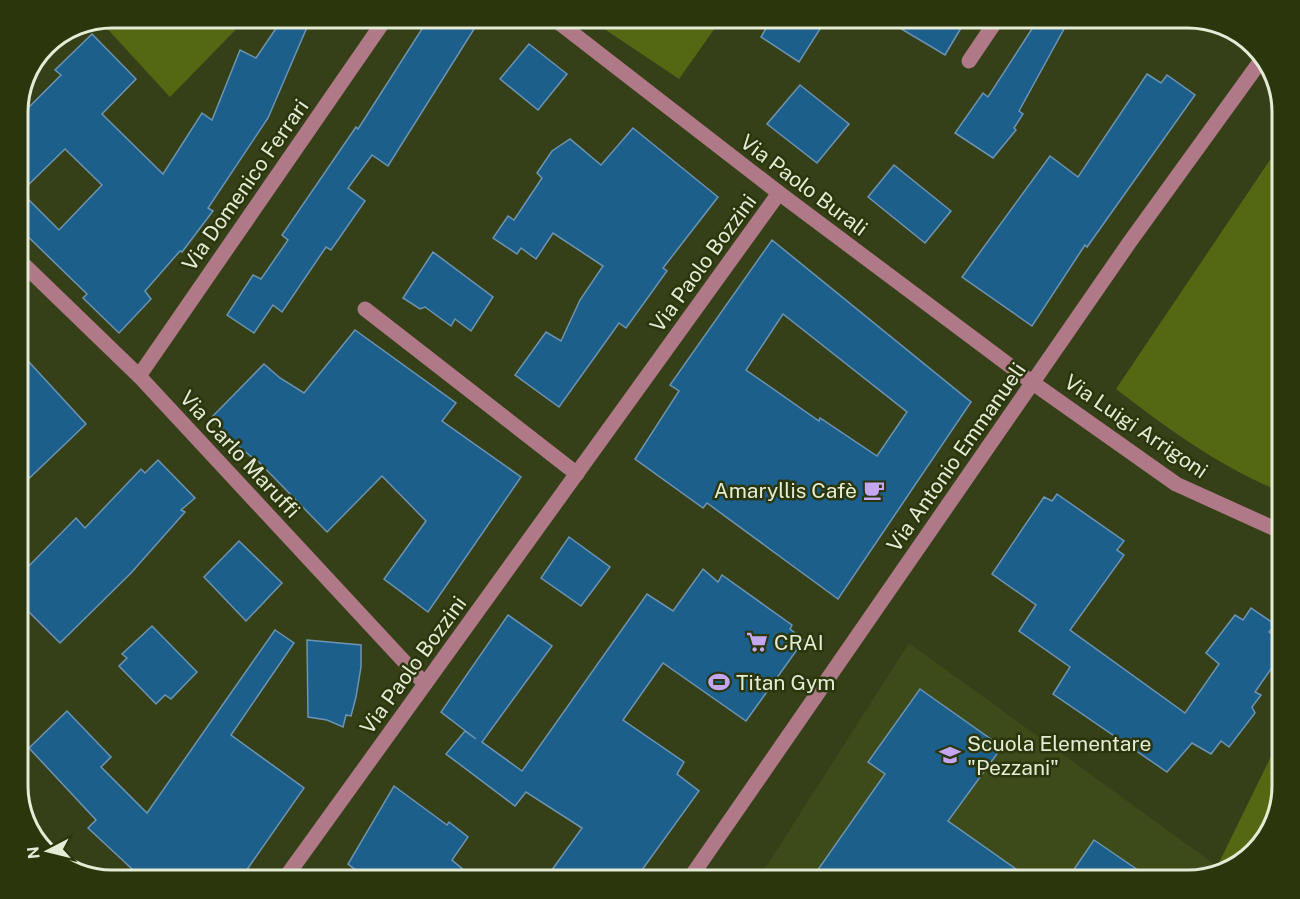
<svg xmlns="http://www.w3.org/2000/svg" width="1300" height="899" font-family="'Public Sans',sans-serif">
	<style>
		.built { fill: #3d4a19 }
		.green { fill: #546814 }
		.building { fill: #1d5f8b; stroke: #6d94b3; stroke-width: 1.5; fill-rule: evenodd }
		.lines { fill: none; stroke-linecap: round; stroke-linejoin: round }
		.minor { stroke: #b07987; stroke-width: 15 }
		.labels { text-anchor: middle; dominant-baseline: central; stroke-width: 5; stroke-linejoin: round; paint-order: stroke }
		.street-label { font-size: 21px; fill: #e4ecd5; stroke: #2b360d }
		.poi-label { font-size: 21px; fill: #e4ecd5; stroke: #2b360d; text-anchor: start }
		.rim { fill: none; stroke: #e4ecd5; stroke-width: 3 }
	</style>
	<rect width="100%" height="100%" fill="#354018"/>
	<polygon class="built" points="909,643 1217,866 1213,875 1188,881 757,881"/>
	<g class="green">
		<polygon points="113,18 247,18 170,97 102,23"/>
		<polygon points="588,18 722,18 679,79"/>
		<path d="M1282,142v350c-61,-24 -114,-63 -166,-103z"/>
		<polygon points="1282,734 1282,787 1266,839 1229,871 1213,875"/>
	</g>
	<g class="building">
		<path d="M283,18h28l-43,100 -60,90 5,3 -31,41 -2,-1 -35,40 6,8 -32,34 -36,-35 4,-4 -69,-67v-109l43,-43 -6,-5 37,-36 44,45 -34,35 61,60 39,-61 10,7 28,-70 16,8zM65,149l37,36 -43,45 -38,-38z"/>
		<polygon points="429,18 481,18 388,166 372,155 348,188 365,201 331,250 326,247 282,312 273,305 254,333 227,315 253,275 261,279 288,240 282,235 356,127 358,129"/>
		<polygon points="772,18 827,18 799,62 761,37"/>
		<polygon points="883,18 967,18 945,55"/>
		<polygon points="1039,18 1070,18 1019,111 1023,114 1014,128 1016,130 993,158 955,133 983,93 988,97"/>
		<polygon points="529,44 567,74 538,110 500,79"/>
		<polygon points="1147,74 1161,83 1167,75 1195,95 1087,247 1085,245 1032,326 962,277 1050,156 1078,177"/>
		<polygon points="800,85 849,124 817,163 767,124"/>
		<polygon points="633,128 718,197 663,268 667,271 626,328 619,323 559,407 515,375 546,332 561,341 580,300 603,266 553,233 536,259 521,248 517,254 493,238 508,216 514,220 542,178 537,173 552,151 570,139 601,165"/>
		<polygon points="894,165 951,211 925,243 868,197"/>
		<path d="M772,240l199,162 -133,197 -131,-96 -4,5 -68,-49 44,-68 -9,-6zM783,314l124,98 -30,44 -57,-38 -1,3 -73,-51z"/>
		<polygon points="433,252 493,297 471,331 455,319 451,326 425,307 420,309 403,298"/>
		<polygon points="355,330 456,403 442,421 521,477 428,612 384,579 426,521 382,476 327,532 255,458 254,459 228,437 212,417 264,364 280,378 304,393"/>
		<polygon points="18,350 86,424 18,489"/>
		<polygon points="158,460 195,498 181,510 185,512 131,573 60,643 18,601 18,577 76,518 85,528 141,469 145,473"/>
		<polygon points="1057,494 1124,541 1117,550 1124,555 1070,630 1185,713 1219,664 1206,653 1235,615 1243,620 1251,608 1276,625 1269,632 1282,641 1282,653 1255,692 1261,695 1252,707 1255,713 1229,747 1221,741 1211,754 1192,743 1167,772 1053,694 1070,667 1019,631 1036,605 992,574 1044,497 1052,501"/>
		<polygon points="569,537 610,567 581,606 541,578"/>
		<polygon points="239,541 282,583 246,621 204,577"/>
		<polygon points="703,569 718,582 722,575 792,625 790,629 804,640 746,721 663,663 623,720 684,762 677,774 699,791 634,881 544,881 582,828 526,792 515,806 446,754 465,731 476,739 441,712 508,615 552,646 482,742 522,771 647,594 673,611"/>
		<polygon points="152,626 197,672 171,699 165,695 156,704 119,666 127,658 122,654"/>
		<polygon points="275,630 294,643 231,735 304,788 239,881 145,881 88,828 96,820 29,748 67,711 111,757 101,767 147,813"/>
		<polygon points="307,640 361,645 361,667 356,697 351,716 346,715 343,727 327,720 308,717"/>
		<polygon points="920,689 1002,747 948,821 1033,881 810,881 885,774 868,762"/>
		<polygon points="394,786 447,825 449,822 468,837 452,860 477,881 370,881 348,864"/>
		<polygon points="1094,840 1154,881 1066,881"/>
	</g>
	<g class="lines">
		<g class="minor">
			<polyline points="553,18 779,193 1033,383 1176,484 1282,532"/>
			<polyline points="969,61 998,18"/>
			<polyline points="18,259 139,376 425,684"/>
			<polyline points="365,309 577,474"/>
			<polyline points="139,376 386,18"/>
			<polyline points="283,881 779,193"/>
			<polyline points="688,881 1129,243 1262,59"/>
		</g>
	</g>
	<defs>
		<symbol id="cafe-bare" viewBox="-9 -9 18 18"><path d="M-5.5-4.5H6V0H3Q3 3.5 0 3.5H-2.5Q-5.5 3.5-5.5 0ZM3-3.2v2h1.7v-2ZM-6 4.5H4V6H-6Z" fill="#c5a7f1" stroke="#2b360d" stroke-width="2.5" paint-order="stroke"/></symbol>
		<symbol id="supermarket-bare" viewBox="-9 -9 18 18"><path d="M-6-5.5h2.5l.6 2H6L4.5 2H-2.5L-4.4-4H-6ZM-1.5 3.2a1.3 1.3 0 1 0 .1 0ZM3 3.2a1.3 1.3 0 1 0 .1 0Z" fill="#c5a7f1" stroke="#2b360d" stroke-width="2.5" paint-order="stroke"/></symbol>
		<symbol id="stadium-bare" viewBox="-9 -9 18 18"><path d="M0-5a6.5 5 0 1 0 0 10a6.5 5 0 1 0 0-10ZM-3.5-1.8h7v3.6h-7Z" fill="#c5a7f1" stroke="#2b360d" stroke-width="2.5" paint-order="stroke"/></symbol>
		<symbol id="school-bare" viewBox="-9 -9 18 18"><path d="M0-5L7-2L0 1L-7-2ZM-4 1L0 2.5L4 1V4Q0 6-4 4Z" fill="#c5a7f1" stroke="#2b360d" stroke-width="2.5" paint-order="stroke"/></symbol>
	</defs>
	<g fill-rule="evenodd">
		<use href="#cafe-bare" x="859" y="475" width="30" height="30"/>
		<use href="#supermarket-bare" x="742" y="627" width="30" height="30"/>
		<use href="#stadium-bare" x="704" y="667" width="30" height="30"/>
		<use href="#school-bare" x="935" y="740" width="30" height="30"/>
	</g>
	<g class="labels">
		<g class="street-label">
			<text transform="translate(245 185) rotate(-55)">Via Domenico Ferrari</text>
			<text transform="translate(804 185) rotate(37)">Via Paolo Burali</text>
			<text transform="translate(703 263) rotate(-54)">Via Paolo Bozzini</text>
			<text transform="translate(1136 426) rotate(34)">Via Luigi Arrigoni</text>
			<text transform="translate(240 454) rotate(47)">Via Carlo Maruffi</text>
			<text transform="translate(956 457) rotate(-55)">Via Antonio Emmanueli</text>
			<text transform="translate(413 665) rotate(-54)">Via Paolo Bozzini</text>
		</g>
		<g class="poi-label">
			<text x="857" y="490" text-anchor="end">Amaryllis Cafè</text>
			<text x="774" y="642">CRAI</text>
			<text x="736" y="682">Titan Gym</text>
			<text x="967" y="743">Scuola Elementare<tspan x="967" dy="24">"Pezzani"</tspan></text>
		</g>
	</g>
	<path d="M0 0H1300V899H0ZM112 28H1188A84 84 0 0 1 1272 112V786A84 84 0 0 1 1188 870H112A84 84 0 0 1 28 786V112A84 84 0 0 1 112 28Z" fill="#2b360d" fill-rule="evenodd"/>
	<path class="rim" d="M112 28H1188A84 84 0 0 1 1272 112V786A84 84 0 0 1 1188 870H112A84 84 0 0 1 28 786V112A84 84 0 0 1 112 28Z"/>
	<g transform="translate(48 851) rotate(263)" stroke="#2b360d" stroke-width="4.5" paint-order="stroke">
	<path d="M0-4.5L10 22L0 15L-10 22Z" fill="#e4ecd5"/>
	<text y="-9" font-size="16" font-weight="bold" text-anchor="middle" fill="#e4ecd5">N</text>
	</g>
</svg>
